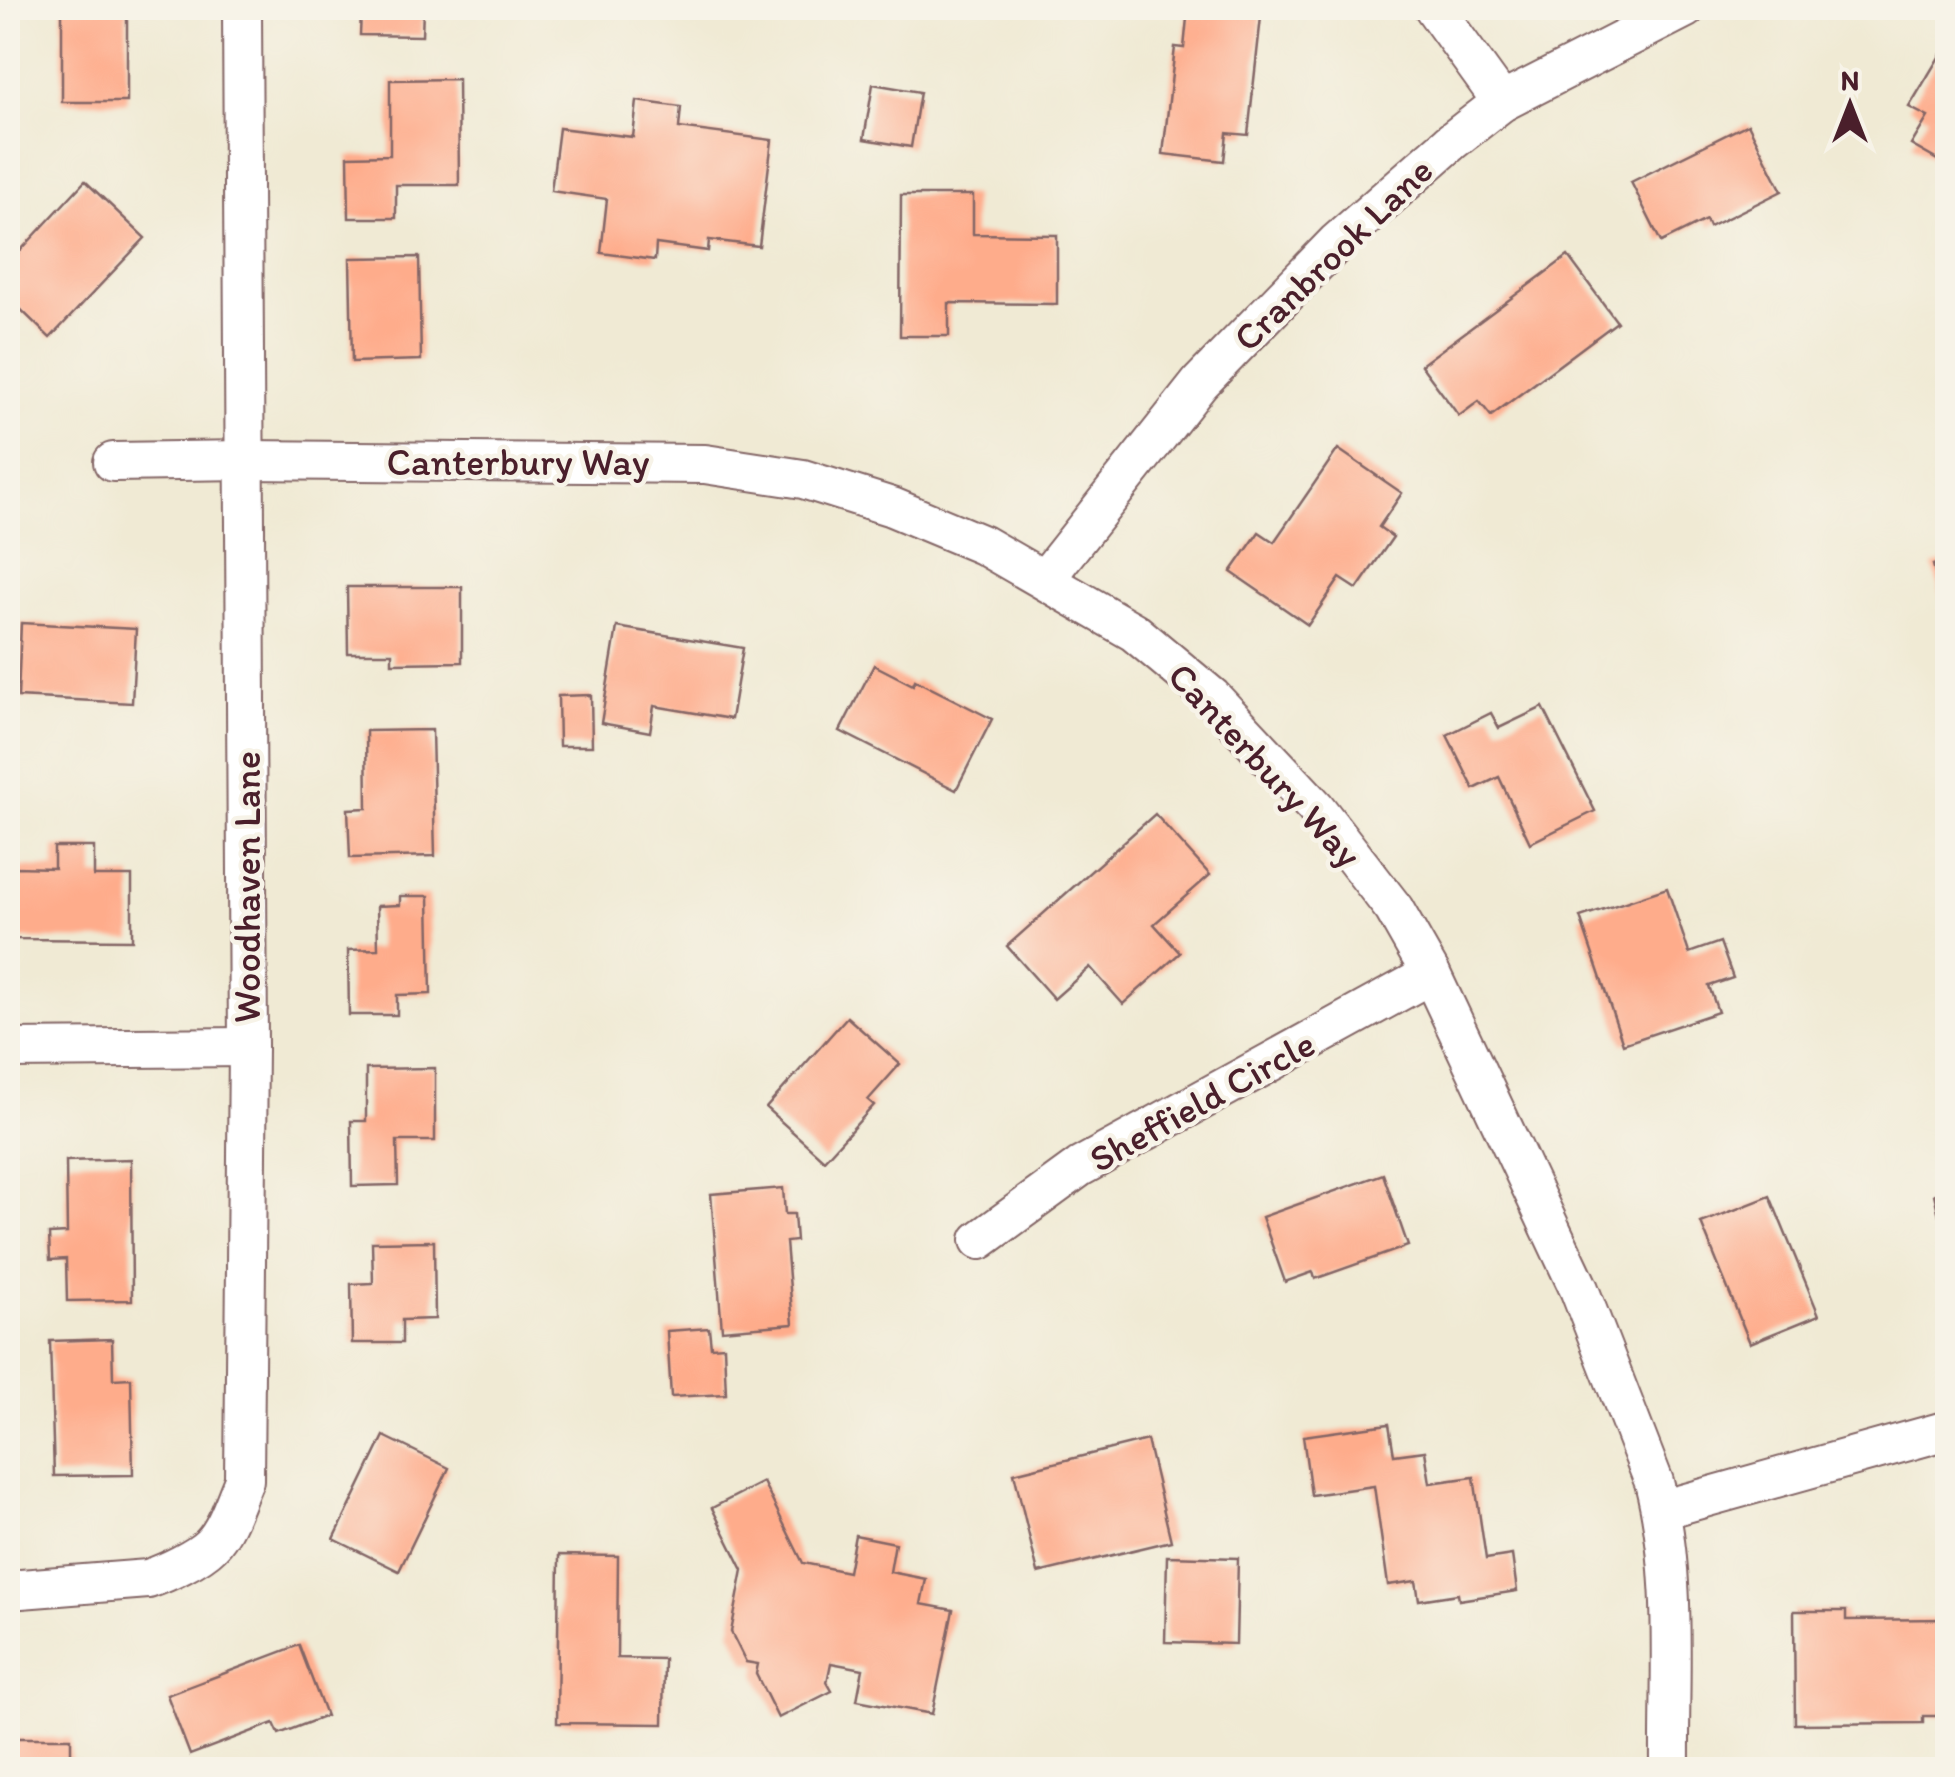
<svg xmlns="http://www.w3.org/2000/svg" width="1955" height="1777" font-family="Itim,sans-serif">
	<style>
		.building { fill: #feac8b }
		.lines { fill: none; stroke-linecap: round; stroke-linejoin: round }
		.minor-casing { stroke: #846666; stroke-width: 42 }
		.minor { stroke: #fff; stroke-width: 38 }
		.labels { text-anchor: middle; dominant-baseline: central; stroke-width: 9; stroke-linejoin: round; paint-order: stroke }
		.street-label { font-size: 38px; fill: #4a1f2b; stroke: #f7f3e8 }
	</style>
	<rect width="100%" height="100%" fill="#f7f3e8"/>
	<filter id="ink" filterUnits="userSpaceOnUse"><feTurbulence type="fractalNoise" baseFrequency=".01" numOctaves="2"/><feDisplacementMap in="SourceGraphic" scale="20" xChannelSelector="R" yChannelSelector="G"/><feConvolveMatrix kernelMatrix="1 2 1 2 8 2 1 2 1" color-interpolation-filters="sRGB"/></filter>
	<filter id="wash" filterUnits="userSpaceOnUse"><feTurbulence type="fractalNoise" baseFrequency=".0048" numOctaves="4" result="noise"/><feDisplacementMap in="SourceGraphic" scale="40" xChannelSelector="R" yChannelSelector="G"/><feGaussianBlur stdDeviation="2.25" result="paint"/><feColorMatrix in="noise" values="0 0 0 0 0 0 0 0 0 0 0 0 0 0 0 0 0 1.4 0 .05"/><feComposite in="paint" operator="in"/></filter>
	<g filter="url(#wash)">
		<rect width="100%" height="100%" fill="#f0ead4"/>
		<g id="blocks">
			<g class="building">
				<rect x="62" y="8" width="65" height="94"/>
				<polygon points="350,8 423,8 422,36 360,35 361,13 350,13"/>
				<polygon points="1188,8 1262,8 1248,135 1227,133 1224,161 1163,154 1175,47 1184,48"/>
				<polygon points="1948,42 1948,166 1911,145 1928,117 1909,107"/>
				<polygon points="458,79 459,185 396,185 396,218 349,218 348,156 390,155 390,80"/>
				<polygon points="873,84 920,92 911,147 864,139"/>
				<polygon points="637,101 681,107 679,128 772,140 759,246 709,240 708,251 656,244 655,260 601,253 607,199 551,191 559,128 633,137"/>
				<polygon points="1748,124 1782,191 1709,227 1706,220 1661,242 1631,182"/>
				<polygon points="85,181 145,238 50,338 8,297 8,264"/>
				<polygon points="901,195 973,195 973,234 1057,235 1057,304 949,303 949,336 900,336"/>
				<polygon points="1568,256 1617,322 1491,416 1479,401 1459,416 1421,365"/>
				<polygon points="419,257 421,360 352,362 350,258"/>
				<polygon points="1338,449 1402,493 1379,527 1393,537 1357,589 1340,578 1308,625 1231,572 1259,532 1274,542"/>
				<polygon points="1948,561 1948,613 1946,613 1933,565"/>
				<polygon points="347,587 462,587 462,662 392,663 392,653 348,653"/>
				<polygon points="21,623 136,629 132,703 18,697"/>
				<polygon points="617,627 743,648 731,719 654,706 650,732 601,723"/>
				<polygon points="874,665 913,685 915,680 992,719 956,790 840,731"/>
				<polygon points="591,695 592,746 559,746 558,696"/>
				<polygon points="1543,707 1595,811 1530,843 1499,777 1474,789 1447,735 1491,713 1499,728"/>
				<polygon points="432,730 435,856 350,858 348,809 367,808 366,731"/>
				<polygon points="1155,814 1210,875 1154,924 1180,953 1123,1004 1090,967 1054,999 1007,946"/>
				<polygon points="54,847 94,847 94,876 132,876 132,940 15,939 15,867 54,868"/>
				<polygon points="1667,888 1689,953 1720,942 1733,978 1709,986 1718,1012 1623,1044 1580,917"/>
				<polygon points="400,896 429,896 431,994 397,995 397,1015 349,1015 348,950 378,949 377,906 400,905"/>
				<polygon points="847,1017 900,1064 868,1100 874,1105 824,1160 766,1108"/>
				<polygon points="435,1068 435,1141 397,1141 398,1185 352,1186 351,1121 366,1121 366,1069"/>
				<polygon points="131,1159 132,1300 67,1301 66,1259 50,1260 49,1234 67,1233 66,1161"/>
				<polygon points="1383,1174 1408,1246 1315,1279 1313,1272 1285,1282 1262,1217"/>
				<polygon points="783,1188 785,1214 794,1214 796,1241 786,1242 793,1324 722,1330 711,1194"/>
				<polygon points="1948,1190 1948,1245 1946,1245 1934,1194"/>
				<polygon points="1770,1196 1819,1315 1750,1343 1701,1223"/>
				<polygon points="434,1241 435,1319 402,1320 402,1343 352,1343 351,1284 373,1283 372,1242"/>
				<polygon points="709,1328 711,1347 724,1346 726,1394 671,1397 667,1331"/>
				<polygon points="112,1339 113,1379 131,1378 133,1475 54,1476 50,1341"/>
				<polygon points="1389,1424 1394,1455 1425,1451 1430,1483 1474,1477 1486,1559 1512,1555 1517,1591 1459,1600 1458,1594 1419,1600 1416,1581 1388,1585 1374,1486 1311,1495 1303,1436"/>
				<polygon points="384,1436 449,1468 399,1571 334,1539"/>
				<polygon points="1147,1440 1171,1541 1038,1573 1014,1473"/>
				<polygon points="763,1482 803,1563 848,1572 855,1535 895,1543 890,1572 926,1579 921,1604 953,1610 932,1714 857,1700 863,1669 831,1663 827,1682 832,1691 778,1718 756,1674 758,1664 746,1662 731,1632 743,1570 712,1508"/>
				<polygon points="559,1555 618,1556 617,1658 664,1659 663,1724 557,1723"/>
				<polygon points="1167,1556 1238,1558 1236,1644 1165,1642"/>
				<polygon points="1794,1611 1846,1611 1846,1620 1948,1619 1948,1716 1923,1716 1923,1723 1795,1724"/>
				<polygon points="299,1645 326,1716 279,1734 274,1723 190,1755 167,1695"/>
				<rect x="8" y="1738" width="63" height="32"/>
			</g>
		</g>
	</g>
	<g filter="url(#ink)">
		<use href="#blocks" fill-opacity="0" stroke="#846666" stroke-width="2.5"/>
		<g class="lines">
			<defs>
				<g id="minor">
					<polyline points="1434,8 1502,102"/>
					<path d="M113,462l132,-2 460,4 98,15 89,28 91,38 151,87 78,65 103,110 79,102 37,65 148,315 75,193c24,93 15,192 16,288"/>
					<polyline points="1045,579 1200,383 1337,242 1452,141 1502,102 1686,8"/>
					<polyline points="8,1049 248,1047"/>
					<polyline points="980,1240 1080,1167 1431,974"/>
					<polyline points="1661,1510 1948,1430"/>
					<path d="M8,1590l140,-11c18,-6 50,-21 63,-34 16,-16 24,-45 33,-65l4,-433 -6,-1039"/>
				</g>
			</defs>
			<use href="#minor" class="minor-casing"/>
			<use href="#minor" class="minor"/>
		</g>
	</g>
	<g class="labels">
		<g class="street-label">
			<text transform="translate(1333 254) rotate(-44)">Cranbrook Lane</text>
			<text x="518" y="462">Canterbury Way</text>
			<text transform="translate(1265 765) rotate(47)">Canterbury Way</text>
			<text transform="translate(247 887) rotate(-90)">Woodhaven Lane</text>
			<text transform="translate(1202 1101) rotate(-29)">Sheffield Circle</text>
		</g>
	</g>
	<rect width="1955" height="1777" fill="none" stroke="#f7f3e8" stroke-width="40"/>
	<g transform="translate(1850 105)" stroke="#f7f3e8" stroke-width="8" paint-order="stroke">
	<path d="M0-8L18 38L0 25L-18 38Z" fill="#4a1f2b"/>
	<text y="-15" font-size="28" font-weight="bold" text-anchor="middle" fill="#4a1f2b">N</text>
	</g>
</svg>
